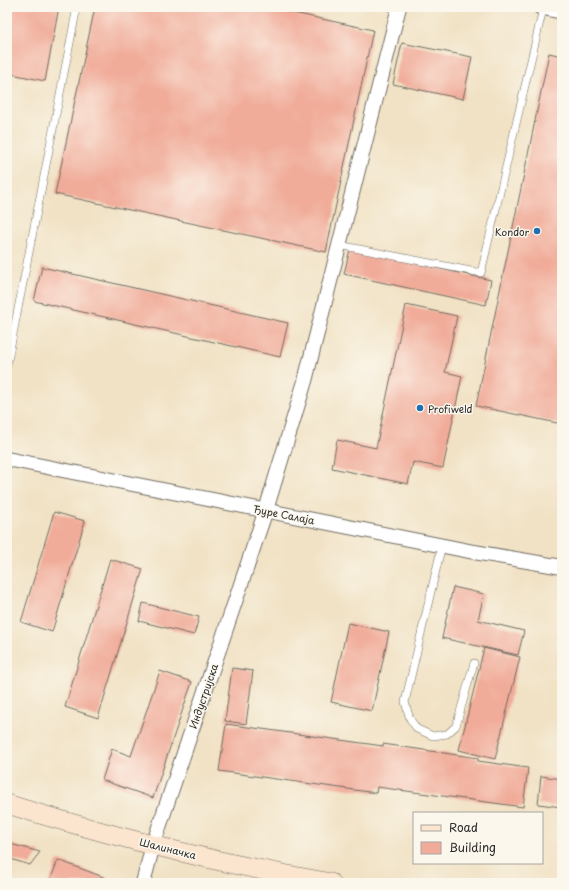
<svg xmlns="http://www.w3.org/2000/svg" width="569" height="890" font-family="'Playpen Sans',sans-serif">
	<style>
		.building { fill: #f1ab99 }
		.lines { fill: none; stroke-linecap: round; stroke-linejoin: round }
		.lane-casing { stroke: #706b61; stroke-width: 8 }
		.street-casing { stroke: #706b61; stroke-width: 16 }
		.secondary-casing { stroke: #706b61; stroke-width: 20 }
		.lane { stroke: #fff; stroke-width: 7 }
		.street { stroke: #fff; stroke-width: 14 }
		.secondary { stroke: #fbe5cf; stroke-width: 19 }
		.poi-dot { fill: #1f6fb2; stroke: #fbf7ec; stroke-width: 1.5 }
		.labels { text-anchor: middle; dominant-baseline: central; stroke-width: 3; stroke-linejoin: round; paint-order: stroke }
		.poi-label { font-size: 10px; fill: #2b2b2b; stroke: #fbf7ec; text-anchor: end }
		.street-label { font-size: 10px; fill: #2b2b2b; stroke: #fbf7ec }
	</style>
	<rect width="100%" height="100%" fill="#fbf7ec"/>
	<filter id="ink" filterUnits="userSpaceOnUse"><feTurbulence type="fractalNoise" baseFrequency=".025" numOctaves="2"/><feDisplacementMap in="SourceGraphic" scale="8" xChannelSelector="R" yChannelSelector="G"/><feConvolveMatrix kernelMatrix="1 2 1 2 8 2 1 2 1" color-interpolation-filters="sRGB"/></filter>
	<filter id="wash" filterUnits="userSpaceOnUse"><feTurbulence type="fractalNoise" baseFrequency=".012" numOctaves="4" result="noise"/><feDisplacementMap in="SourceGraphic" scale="16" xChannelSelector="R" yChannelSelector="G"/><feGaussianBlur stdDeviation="0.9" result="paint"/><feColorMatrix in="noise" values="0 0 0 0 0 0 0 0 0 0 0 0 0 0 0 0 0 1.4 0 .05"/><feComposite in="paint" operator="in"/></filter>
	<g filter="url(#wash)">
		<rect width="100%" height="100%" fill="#f1e2c5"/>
		<g id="blocks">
			<g class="building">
				<polygon points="12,7 59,7 45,81 7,73 7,30"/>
				<polygon points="95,7 266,7 373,30 326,252 55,194"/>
				<polygon points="402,43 472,57 463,99 393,84"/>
				<polygon points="549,53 562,56 562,424 476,406"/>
				<polygon points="350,249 491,280 486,305 344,274"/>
				<polygon points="42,267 288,323 280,357 34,301"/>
				<polygon points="406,305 457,316 445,372 462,376 443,468 413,462 408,484 332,468 337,440 376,448"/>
				<polygon points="54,512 85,521 52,632 21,622"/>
				<polygon points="110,559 143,569 98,718 65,707"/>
				<polygon points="453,587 484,594 478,620 524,631 518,655 442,638"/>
				<polygon points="143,603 199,617 194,635 139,621"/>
				<polygon points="348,623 389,632 372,711 331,702"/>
				<polygon points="484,648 520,657 495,759 459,750"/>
				<polygon points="232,668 253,671 246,724 225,721"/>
				<polygon points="160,671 192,682 153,798 102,780 112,749 131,756"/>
				<polygon points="226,724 383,746 383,744 478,758 478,761 528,768 523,807 377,787 376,793 219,771"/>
				<polygon points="541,776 562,779 562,807 538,804"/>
				<polygon points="7,843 40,852 30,865 7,858"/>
				<polygon points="58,860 106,878 104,883 49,883"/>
			</g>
		</g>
	</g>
	<g filter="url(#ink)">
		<use href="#blocks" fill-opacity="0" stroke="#706b61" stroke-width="1"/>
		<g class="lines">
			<defs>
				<g id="lane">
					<polyline points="339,245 481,273 543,9"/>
					<polyline points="7,365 77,7"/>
					<polyline points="442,545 405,702 410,719 417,729 433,736 447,734 456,726 474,663"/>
				</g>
				<g id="street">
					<polyline points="540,7 562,12"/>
					<polyline points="7,459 474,552 562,567"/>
					<polyline points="143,883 153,845 266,510 305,381 399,7"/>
				</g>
				<path id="secondary" d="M7,804c106,33 214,60 324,79"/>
			</defs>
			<use href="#lane" class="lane-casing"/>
			<use href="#street" class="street-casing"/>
			<use href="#secondary" class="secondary-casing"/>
			<use href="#lane" class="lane"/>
			<use href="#street" class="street"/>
			<use href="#secondary" class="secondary"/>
		</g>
	</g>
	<g class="poi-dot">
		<circle cx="537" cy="231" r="4"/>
		<circle cx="420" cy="408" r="4"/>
	</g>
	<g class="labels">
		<g class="poi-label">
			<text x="529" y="231">Kondor</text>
			<text x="428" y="408" text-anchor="start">Profiweld</text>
		</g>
		<g class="street-label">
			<text transform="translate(284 514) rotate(11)">Ђуре Салаја</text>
			<text transform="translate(203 696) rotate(-71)">Индустријска</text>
			<text transform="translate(168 848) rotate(14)">Шалиначка</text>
		</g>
	</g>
	<rect width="569" height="890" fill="none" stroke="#fbf7ec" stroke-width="24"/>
	<rect x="413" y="812" width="130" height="52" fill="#fbf7ec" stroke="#a8a59f"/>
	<rect x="421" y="825" width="20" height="6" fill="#fbe5cf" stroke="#a8a59f"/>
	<text x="449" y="832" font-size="12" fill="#2b2b2b">Road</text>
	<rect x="421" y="842" width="20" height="12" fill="#f1ab99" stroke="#a8a59f"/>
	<text x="449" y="852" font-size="12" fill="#2b2b2b">Building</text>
</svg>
